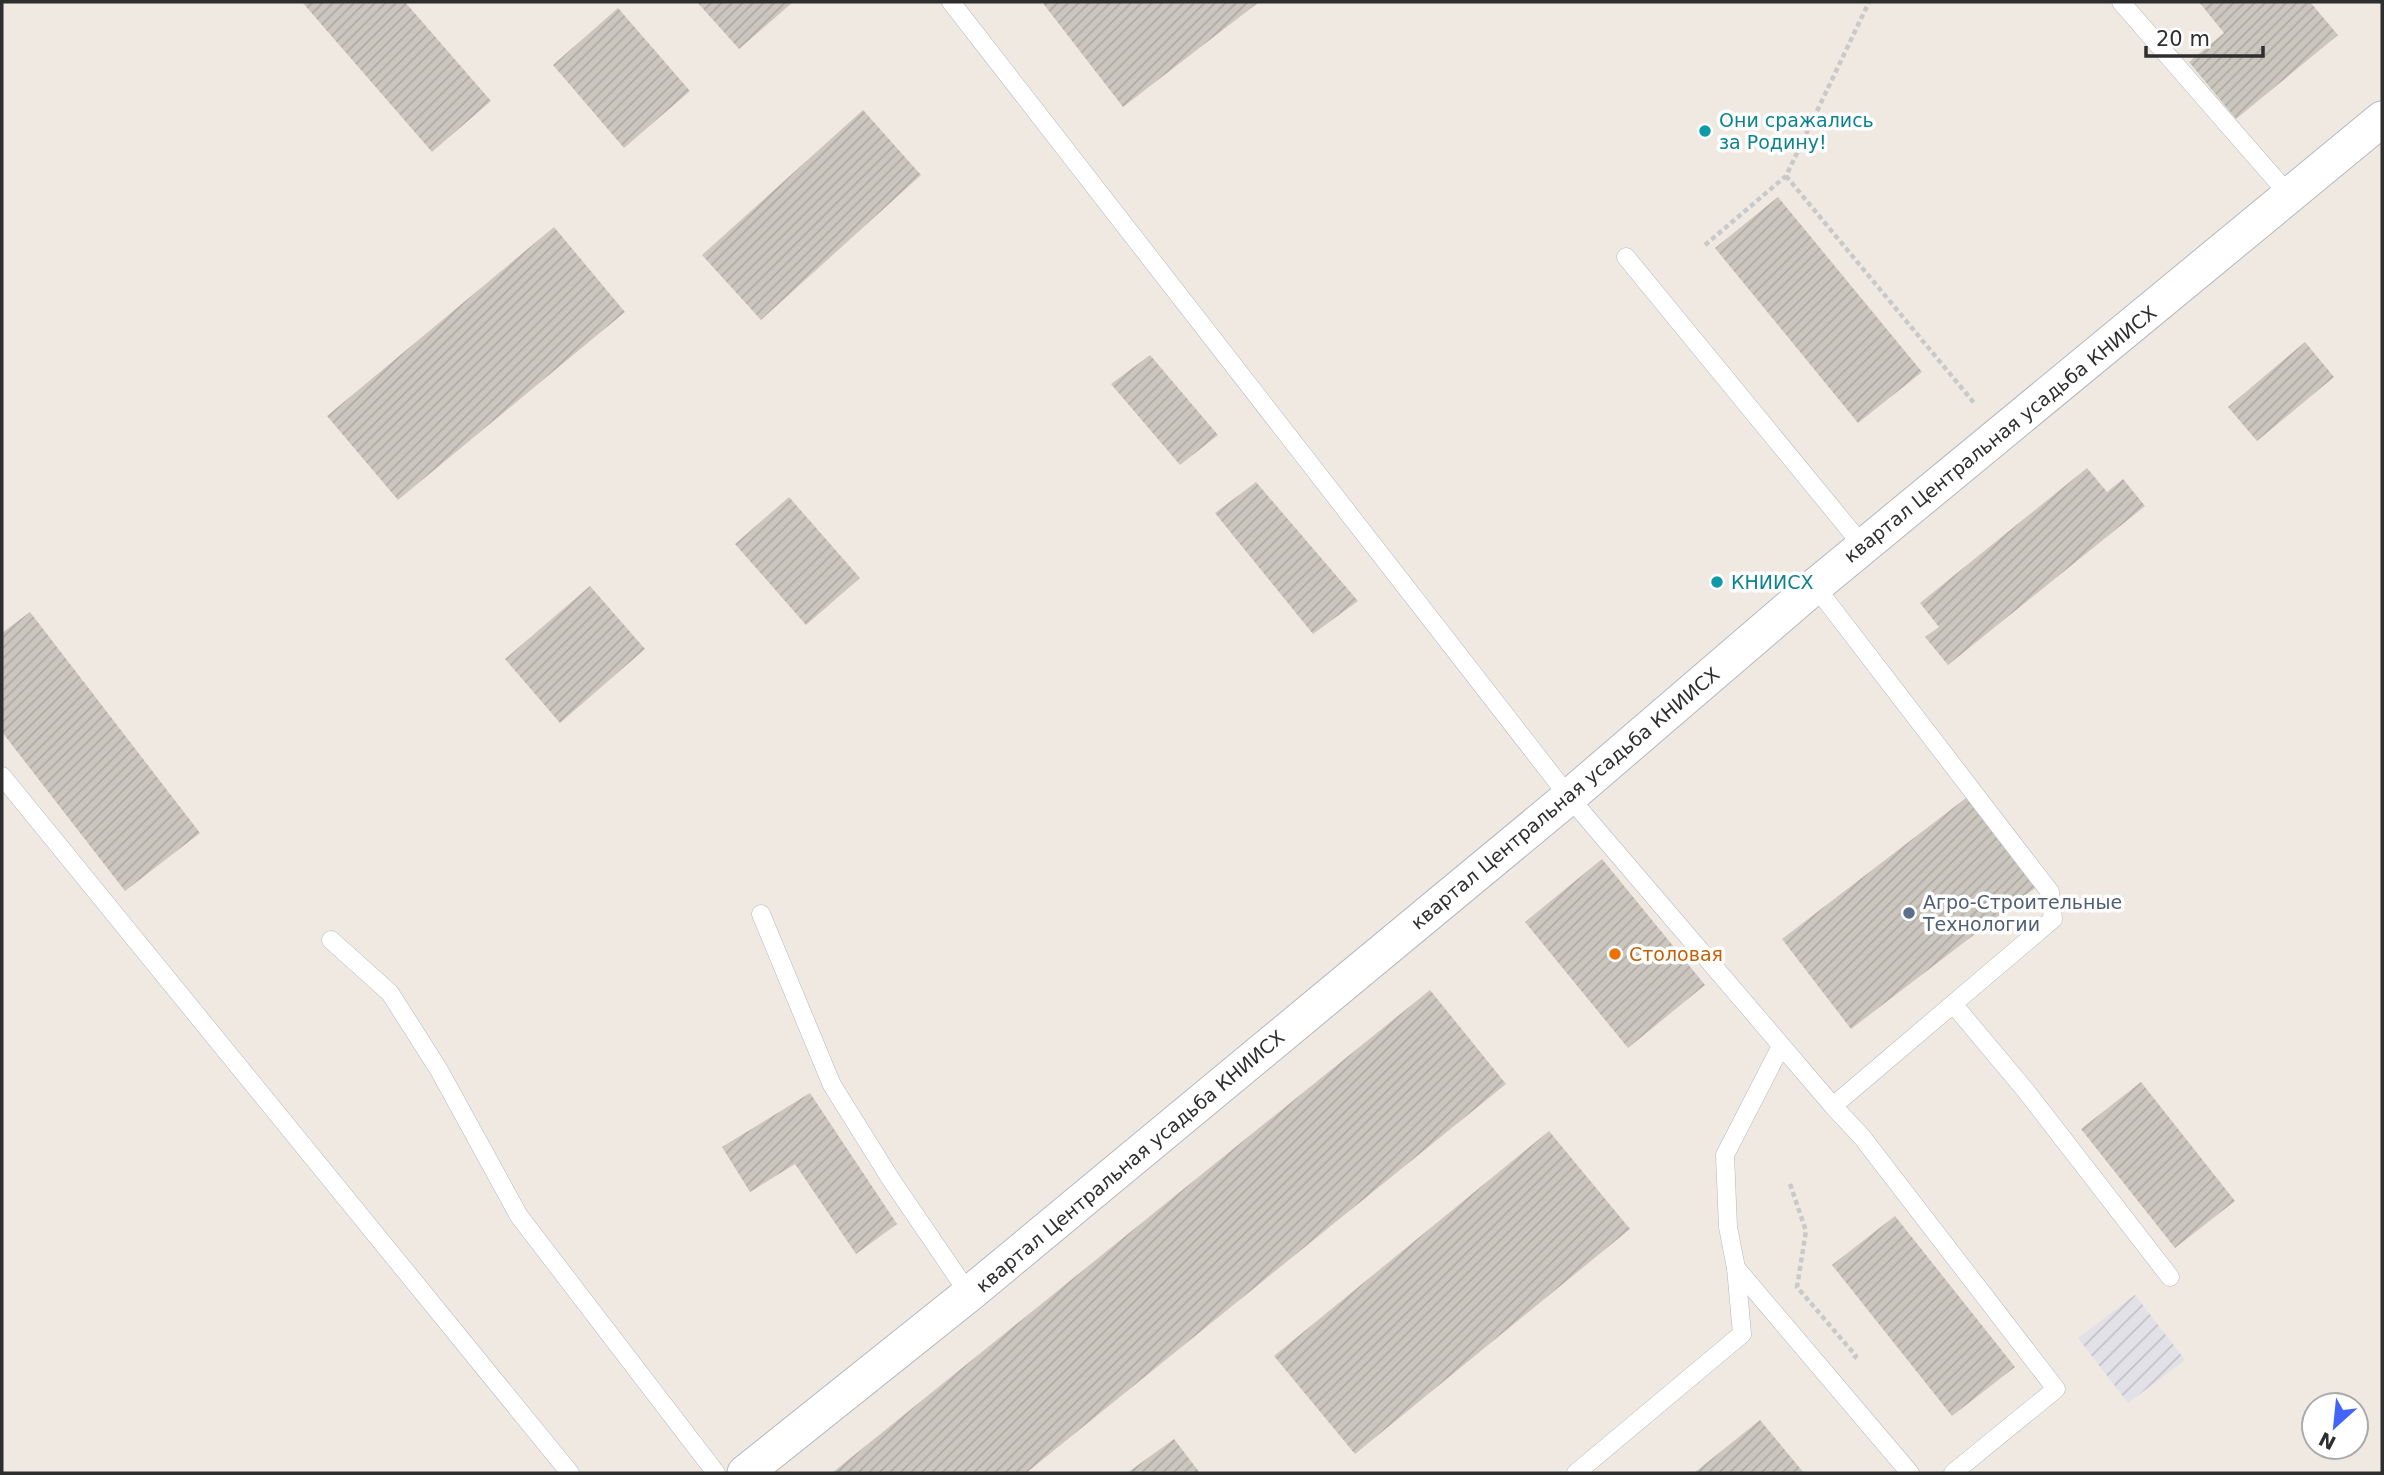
<svg xmlns="http://www.w3.org/2000/svg" width="2384" height="1475" font-family="'DejaVu Sans',sans-serif">
	<style>
		.industrial { fill: url(#industrial-furrows) }
		.building { fill: url(#building-hatch) }
		.lines { fill: none; stroke-linecap: round; stroke-linejoin: round }
		.service-casing { stroke: #b4b7c1; stroke-width: 19 }
		.minor-casing { stroke: #b4b7c1; stroke-width: 37 }
		.path { stroke: #c9c9c9; stroke-width: 4.5; stroke-dasharray: 5 3.5; stroke-linecap: butt }
		.service { stroke: #fff; stroke-width: 18 }
		.minor { stroke: #fff; stroke-width: 35 }
		.culture-dot { fill: #0f9aa8; stroke: #fff; stroke-width: 2.5 }
		.service-dot { fill: #5c6f8a; stroke: #fff; stroke-width: 2.5 }
		.food-dot { fill: #e8710a; stroke: #fff; stroke-width: 2.5 }
		.labels { text-anchor: middle; dominant-baseline: central; stroke-width: 7; stroke-linejoin: round; paint-order: stroke }
		.culture-label { font-size: 19px; fill: #0d838f; stroke: #fff; text-anchor: start }
		.street-label { font-size: 19px; fill: #2e2e2e; stroke: #fff }
		.service-label { font-size: 19px; fill: #4e5e75; stroke: #fff; text-anchor: start }
		.food-label { font-size: 19px; fill: #c56008; stroke: #fff; text-anchor: start }
	</style>
	<defs>
		<pattern id="industrial-furrows" width="10" height="10" patternUnits="userSpaceOnUse" patternTransform="scale(1.75)"><rect width="10" height="10" fill="#e3e1e8"/><path d="M-1 1l2-2M0 10L10 0M9 11l2-2" fill="none" stroke="#c3c1c7"/></pattern>
		<pattern id="building-hatch" width="6" height="6" patternUnits="userSpaceOnUse" patternTransform="scale(1.75)"><rect width="6" height="6" fill="#cbc7bf"/><path d="M-1 1l2-2M0 6l6-6M5 7l2-2" fill="none" stroke="#afaba4"/></pattern>
	</defs>
	<rect width="100%" height="100%" fill="#efe9e1"/>
	<polygon class="industrial" points="2135,1295 2185,1360 2128,1403 2078,1338"/>
	<g class="building">
		<polygon points="302,2 405,2 491,101 432,152"/>
		<polygon points="697,2 793,2 739,49"/>
		<polygon points="1042,2 1259,2 1123,107"/>
		<polygon points="2199,2 2310,2 2338,35 2236,119 2189,62 2224,33"/>
		<polygon points="618,8 690,91 624,148 553,65"/>
		<polygon points="863,110 921,175 761,320 702,255"/>
		<polygon points="1778,197 1922,372 1858,423 1715,248"/>
		<polygon points="554,227 625,312 398,500 327,416"/>
		<polygon points="2305,342 2334,377 2257,441 2228,407"/>
		<polygon points="1150,355 1218,435 1180,465 1111,384"/>
		<polygon points="2087,468 2107,492 2123,479 2145,506 1948,665 1925,637 1939,627 1920,603"/>
		<polygon points="1256,482 1358,601 1313,634 1215,513"/>
		<polygon points="789,497 860,578 806,625 735,544"/>
		<polygon points="590,586 645,649 560,723 505,659"/>
		<polygon points="30,612 200,833 125,891 2,732 2,633"/>
		<polygon points="1966,798 2035,888 1851,1029 1782,939"/>
		<polygon points="1602,859 1705,985 1628,1048 1525,922"/>
		<polygon points="1430,990 1506,1084 1026,1473 832,1473"/>
		<polygon points="2141,1082 2235,1201 2175,1248 2081,1129"/>
		<polygon points="810,1093 897,1224 856,1254 795,1164 750,1192 722,1147"/>
		<polygon points="1549,1131 1630,1229 1355,1454 1274,1356"/>
		<polygon points="1895,1216 2015,1367 1952,1416 1832,1265"/>
		<polygon points="1760,1420 1804,1473 1694,1473"/>
		<polygon points="1174,1439 1200,1473 1127,1473"/>
	</g>
	<g class="lines">
		<defs>
			<g id="service">
				<polyline points="951,2 1569,797 1833,1106 2053,919 2050,892 1815,586"/>
				<polyline points="2121,2 2290,196"/>
				<polyline points="1626,257 1863,546"/>
				<polyline points="2,776 570,1473"/>
				<polyline points="761,914 832,1085 890,1178 969,1294"/>
				<polyline points="331,940 390,993 439,1070 519,1216 716,1473"/>
				<polyline points="1954,1005 2026,1091 2170,1277"/>
				<polyline points="1833,1106 1862,1137 2056,1389 1953,1473"/>
				<polyline points="1736,1268 1910,1473"/>
				<polyline points="1576,1473 1742,1334 1736,1268 1728,1227 1725,1155 1781,1046"/>
			</g>
			<polyline id="minor" points="745,1473 969,1294 1569,797 1802,597 2382,119"/>
		</defs>
		<use href="#service" class="service-casing"/>
		<use href="#minor" class="minor-casing"/>
		<g class="path">
			<polyline points="1786,176 1975,404"/>
			<polyline points="1705,245 1786,176 1869,2"/>
			<polyline points="1790,1184 1806,1231 1797,1287 1856,1356 1852,1360"/>
		</g>
		<use href="#service" class="service"/>
		<use href="#minor" class="minor"/>
	</g>
	<g class="culture-dot">
		<circle cx="1705" cy="131" r="7"/>
		<circle cx="1717" cy="582" r="7"/>
	</g>
	<circle class="service-dot" cx="1909" cy="913" r="7"/>
	<circle class="food-dot" cx="1615" cy="954" r="7"/>
	<g class="labels">
		<g class="culture-label">
			<text x="1719" y="120">Они сражались<tspan x="1719" dy="22">за Родину!</tspan></text>
			<text x="1731" y="582">КНИИСХ</text>
		</g>
		<g class="street-label">
			<text transform="translate(2000 434) rotate(-39)">квартал Центральная усадьба КНИИСХ</text>
			<text transform="translate(1565 798) rotate(-40)">квартал Центральная усадьба КНИИСХ</text>
			<text transform="translate(1130 1161) rotate(-40)">квартал Центральная усадьба КНИИСХ</text>
		</g>
		<g class="service-label">
			<text x="1923" y="902">Агро-Строительные<tspan x="1923" dy="22">Технологии</tspan></text>
		</g>
		<g class="food-label">
			<text x="1629" y="954">Столовая</text>
		</g>
	</g>
	<rect width="2384" height="1475" fill="none" stroke="#2e2e2e" stroke-width="7"/>
	<g transform="translate(2335 1426) rotate(207)"><circle r="33" fill="#ffffff" stroke="#ababab" stroke-width="2"/>
	<path d="M0-5L12 26L0 18L-12 26Z" fill="#4264fb"/>
	<text y="-10" font-size="19" font-weight="bold" text-anchor="middle" fill="#2e2e2e">N</text>
	</g>
	<path d="M2146 46v10h117v-10" fill="none" stroke="#2e2e2e" stroke-width="3.5"/>
	<text x="2156" y="46" font-size="21" fill="#2e2e2e" stroke="#ffffff" stroke-width="5" paint-order="stroke">20 m</text>
</svg>
